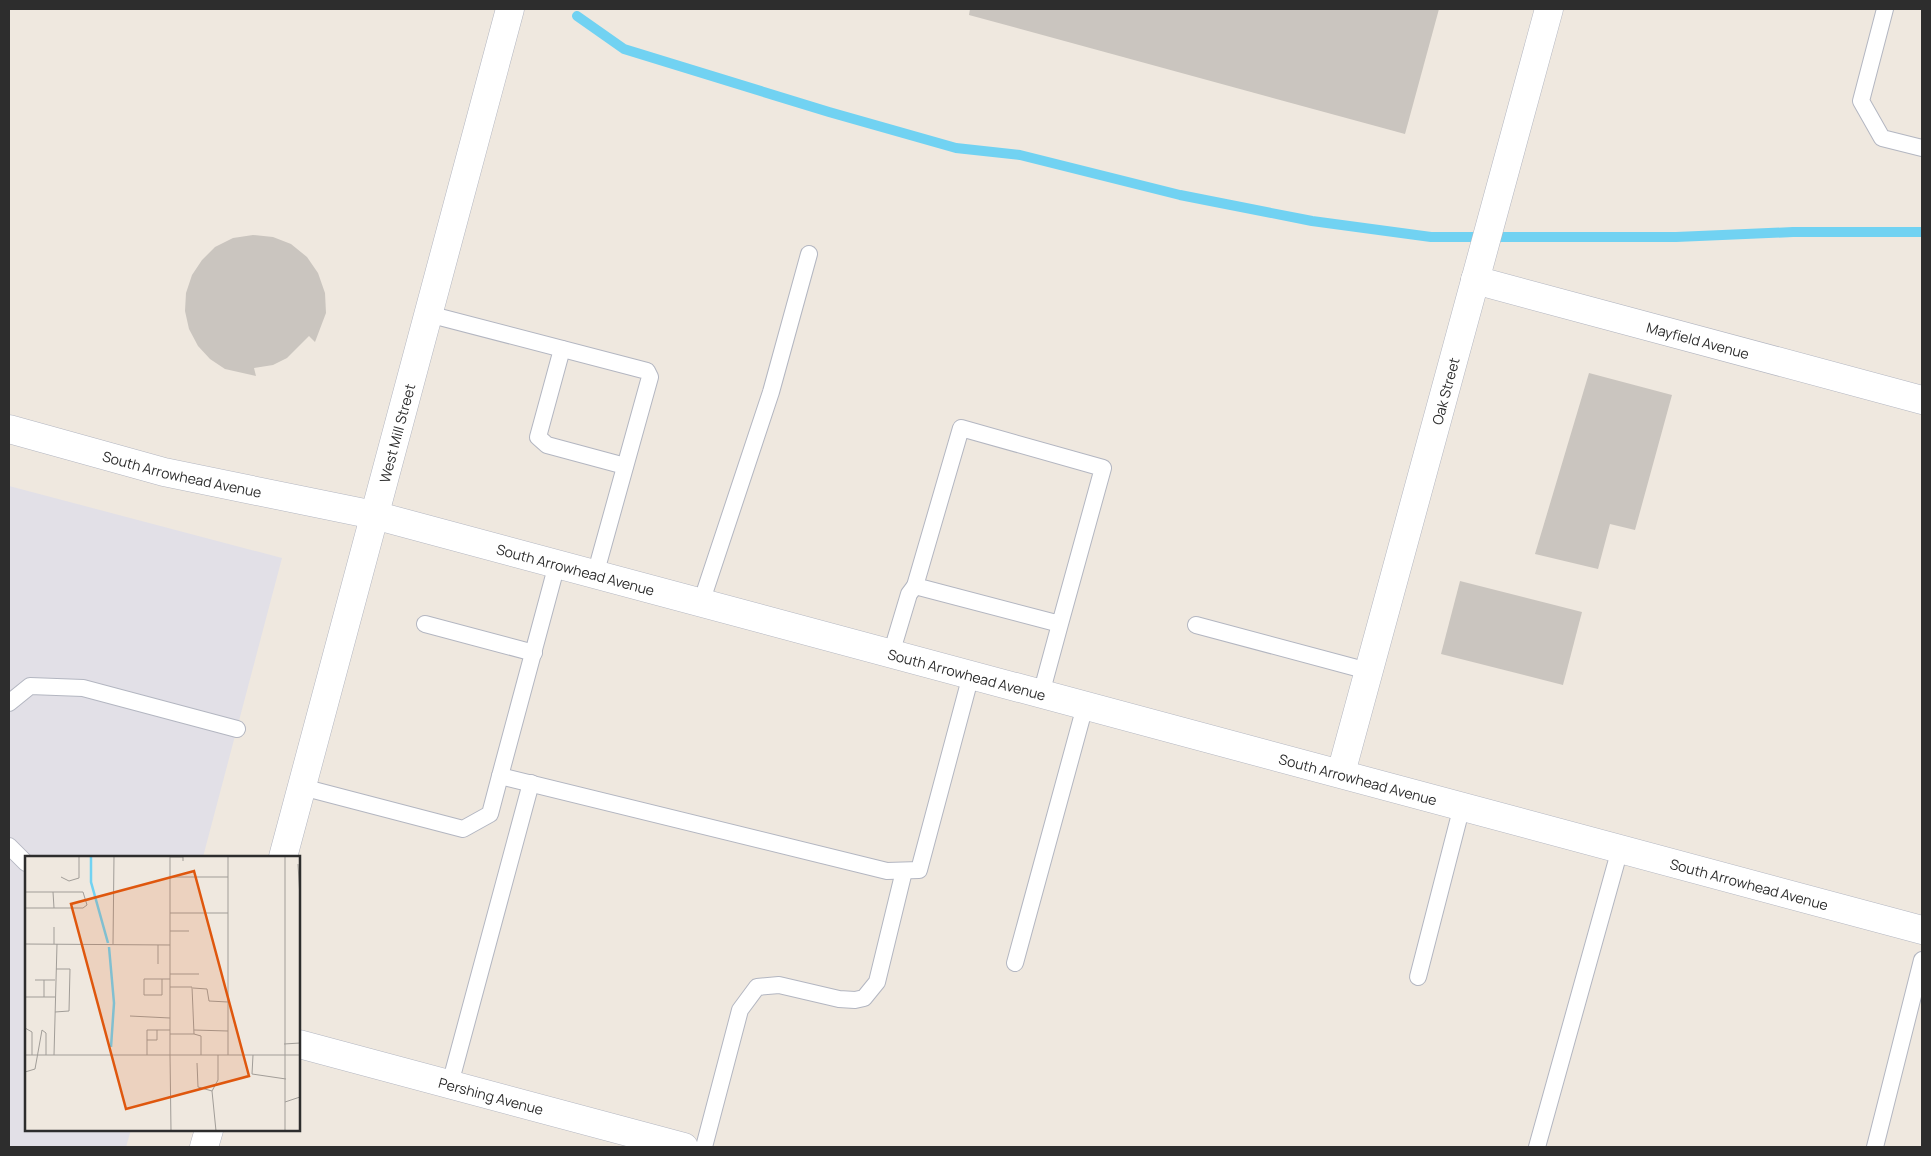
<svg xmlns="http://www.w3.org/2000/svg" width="1931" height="1156" font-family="Manrope,sans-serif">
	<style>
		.industrial { fill: #e2e0e7 }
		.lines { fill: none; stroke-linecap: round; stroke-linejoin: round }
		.stream { stroke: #71d2f2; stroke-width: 10 }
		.building { fill: #cac5bf }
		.lane-casing { stroke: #b3b6c1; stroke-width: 18 }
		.street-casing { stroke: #b3b6c1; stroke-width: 29 }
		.secondary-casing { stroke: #b3b6c1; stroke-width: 29 }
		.lane { stroke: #fff; stroke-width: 16 }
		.street { stroke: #fff; stroke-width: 28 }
		.secondary { stroke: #fff; stroke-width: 28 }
		.labels { text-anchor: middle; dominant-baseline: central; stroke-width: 4.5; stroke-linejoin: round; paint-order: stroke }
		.street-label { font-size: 14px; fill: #2d2d2d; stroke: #fff }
		.inset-river { fill: none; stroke: #71d2f2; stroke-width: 2.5 }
		.inset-road { fill: none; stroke: #a19d98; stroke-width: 1 }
		.view { fill: #df570e; fill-opacity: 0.15; stroke: #df570e; stroke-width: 2.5 }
		.inset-edge { fill: none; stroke: #2d2d2d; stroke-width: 2.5 }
	</style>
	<rect width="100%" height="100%" fill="#efe8df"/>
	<polygon class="industrial" points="9,486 282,558 203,857 26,857 26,1130 131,1130 126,1147 9,1147"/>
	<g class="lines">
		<polyline class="stream" points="577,16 624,49 829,112 956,148 1020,155 1180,195 1312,221 1431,237 1676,237 1793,232 1922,232"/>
	</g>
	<g class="building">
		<polygon points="970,9 1439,9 1405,134 969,15"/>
		<polygon points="253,235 273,237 291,244 307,257 318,273 325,293 326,313 315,342 309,336 287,358 273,365 254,368 256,376 225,369 210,359 198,346 189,329 185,311 186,293 192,275 202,260 215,247 233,238"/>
		<polygon points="1589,373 1672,395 1635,530 1610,524 1598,569 1535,554"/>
		<polygon points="1460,581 1582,612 1563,685 1441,654"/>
	</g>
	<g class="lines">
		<defs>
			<g id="lane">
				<polyline points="1885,9 1861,101 1882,138 1922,148"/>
				<polyline points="428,314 647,371 650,377 595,575"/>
				<polyline points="562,349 538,437 547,445 625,466"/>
				<polyline points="557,564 500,776 887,871 919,870 971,675"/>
				<polyline points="701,603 771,392 809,254"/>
				<polyline points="425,624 534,653"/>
				<polyline points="1196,625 1368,671"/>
				<polyline points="891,654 909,594 915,586"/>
				<polyline points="1041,694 1060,624 1103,468 961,428 915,586 1060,624"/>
				<polyline points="9,703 30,686 83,688 237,729"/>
				<polyline points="302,787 463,829 490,814 500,776"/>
				<polyline points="9,846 26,863"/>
				<polyline points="1015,963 1085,706"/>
				<polyline points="1418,977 1462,806"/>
				<polyline points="450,1084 531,783"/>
				<polyline points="704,1147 740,1010 757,987 779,985 839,999 855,1000 864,998 877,982 904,871"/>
				<polyline points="1537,1147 1620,849"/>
				<polyline points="1875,1147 1922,960"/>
			</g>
			<g id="street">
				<path id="s1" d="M1475,280l447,120"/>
				<path id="s2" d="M1341,773l208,-764"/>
				<path id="s3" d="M299,1044l385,103"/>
			</g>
			<g id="secondary">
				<path id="s4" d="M9,429l155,43 210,43 1548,415"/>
				<path id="s5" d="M283,857l227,-848"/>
				<polyline points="204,1147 209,1130"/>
			</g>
		</defs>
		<use href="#lane" class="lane-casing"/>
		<use href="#street" class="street-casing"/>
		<use href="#secondary" class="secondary-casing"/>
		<use href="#lane" class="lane"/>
		<use href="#street" class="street"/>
		<use href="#secondary" class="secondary"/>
	</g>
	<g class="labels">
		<g class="street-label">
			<text stroke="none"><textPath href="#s1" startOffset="231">Mayfield Avenue</textPath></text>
			<text stroke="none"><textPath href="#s2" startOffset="396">Oak Street</textPath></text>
			<text stroke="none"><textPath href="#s5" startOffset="439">West Mill Street</textPath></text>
			<text stroke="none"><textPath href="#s4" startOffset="179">South Arrowhead Avenue</textPath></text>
			<text stroke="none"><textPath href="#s4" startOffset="584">South Arrowhead Avenue</textPath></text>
			<text stroke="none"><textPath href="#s4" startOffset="989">South Arrowhead Avenue</textPath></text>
			<text stroke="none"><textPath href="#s4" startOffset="1394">South Arrowhead Avenue</textPath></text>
			<text stroke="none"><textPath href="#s4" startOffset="1799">South Arrowhead Avenue</textPath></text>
			<text stroke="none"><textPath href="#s3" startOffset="199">Pershing Avenue</textPath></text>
		</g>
	</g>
	<g transform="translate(25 856)">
		<rect width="275" height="275" fill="#efe8df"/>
		<path class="inset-river" d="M66,0v26l17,61M84,91l5,56 -3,44"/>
		<path class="inset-road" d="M260,0v275M145,1h13v4M273,8l2,34M36,21l8,4 10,-3v-22M145,21h58M0,36h58l4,13 -4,3h-58M28,36l1,16M275,42v21M145,57h58M29,71v17M145,75h19M0,88l145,1M88,88l1,-88M133,108v-19M145,118h29M137,123v16h-18v-16h26M10,124h20M19,124v17M145,131h22l2,47h-24M168,132l14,1 2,12 19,1M0,141h30M30,156l14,-1 1,-42h-14M105,160l40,2M0,172l7,4v23M169,174l34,1M169,178l7,2v19M122,184h10v-10M259,188l16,-1M0,199h275M29,199l3,-111M122,199v-25h23M145,199l1,76M145,199v-199M203,199v-199M228,199l-1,19 34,5M172,207l1,24 14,4M0,216l10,-3 7,-39 4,3v22M260,246l15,-5M191,275l-4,-40 6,-11v-25"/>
		<path class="view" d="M169,15l55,205 -123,33 -55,-205z"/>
		<rect width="275" height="275" class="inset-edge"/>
	</g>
	<rect width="1931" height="1156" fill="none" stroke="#2d2d2d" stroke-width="20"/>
</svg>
